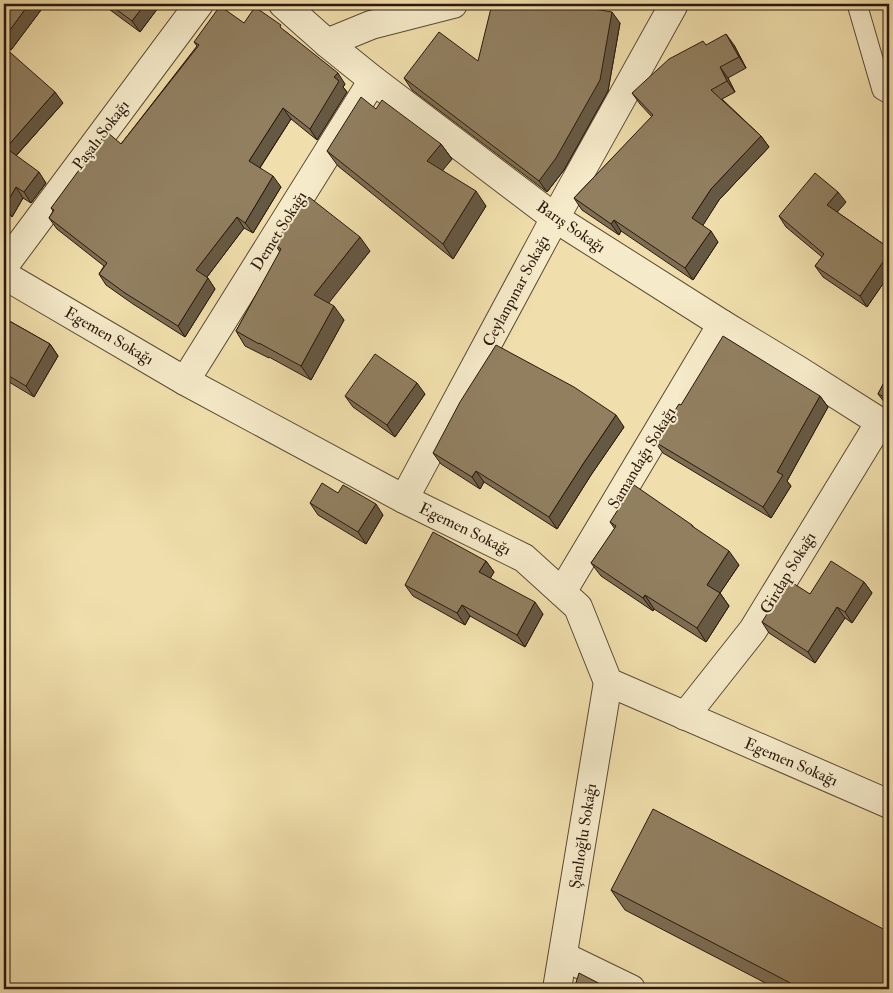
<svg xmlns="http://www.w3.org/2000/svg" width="893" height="993" font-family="'IM FELL Double Pica',serif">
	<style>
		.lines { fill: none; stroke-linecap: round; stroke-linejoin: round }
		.service-casing { stroke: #5c4a35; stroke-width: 21 }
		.minor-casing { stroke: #5c4a35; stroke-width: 30 }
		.service { stroke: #f5eac9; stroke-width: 19 }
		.minor { stroke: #f5eac9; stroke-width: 28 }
		.wall { fill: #7d6d53; stroke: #2b180d }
		.shaded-wall { fill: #665943; stroke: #2b180d }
		.building { fill: #917f60; stroke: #2b180d }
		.labels { text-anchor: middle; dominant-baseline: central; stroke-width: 4; stroke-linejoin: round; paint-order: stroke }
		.street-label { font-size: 16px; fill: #2b180d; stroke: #f5eac9 }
	</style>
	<rect width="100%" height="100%" fill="#f0dfac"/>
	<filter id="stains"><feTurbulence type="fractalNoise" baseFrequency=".004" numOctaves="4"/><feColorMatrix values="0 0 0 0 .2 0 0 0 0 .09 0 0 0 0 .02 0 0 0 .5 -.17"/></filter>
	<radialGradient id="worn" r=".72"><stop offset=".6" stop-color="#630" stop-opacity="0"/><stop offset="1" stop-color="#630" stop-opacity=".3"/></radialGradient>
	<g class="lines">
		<defs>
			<polyline id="service" points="857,4 882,90 889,94"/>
			<g id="minor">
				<polyline points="283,4 327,43 373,80 555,218 722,324 798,370 880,422 753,630 685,716"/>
				<polyline points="327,43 371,25 453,4"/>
				<polyline points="4,266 199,4"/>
				<polyline points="4,275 185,381 404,499 524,558 578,607 608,682 889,804"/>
				<polyline points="185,381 373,80"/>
				<polyline points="404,499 555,218 673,6"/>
				<polyline points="562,592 722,324"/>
				<polyline points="563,956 631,989"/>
				<polyline points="557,989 608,682"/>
			</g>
		</defs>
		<use href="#service" class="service-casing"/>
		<use href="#minor" class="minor-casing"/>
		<use href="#service" class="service"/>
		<use href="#minor" class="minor"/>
	</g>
	<g class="wall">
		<polygon points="4,4 42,4 44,6 11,50 4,45"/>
		<polygon points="102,4 161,4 140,32"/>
		<polygon points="244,23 286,32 345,84 343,87 347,92 317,140 291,119 260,168 281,187 253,233 244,228 207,277 215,289 185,337 133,304 106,285 99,274 104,266 57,229 49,218 53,211 51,208 121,144 197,46 194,42"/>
		<polygon points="620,23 608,91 564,170 547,192 412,90 404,78 478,61"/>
		<polygon points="706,45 734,45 746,68 728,78 735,92 722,99 761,136 769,147 719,200 702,226 718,242 693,280 621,231 619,235 582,210 574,198 652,117 640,104 632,93"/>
		<polygon points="4,47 63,103 16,156 46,183 31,203 23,198 12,217 4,210"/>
		<polygon points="376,109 441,144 452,159 442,170 486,206 453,259 338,166 327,151"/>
		<polygon points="846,202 837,212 889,248 889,275 867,307 823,277 815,266 822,257 786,227 779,216"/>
		<polygon points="274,243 370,251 328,303 344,320 311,380 269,357 269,358 245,346 236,331 280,252"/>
		<polygon points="4,318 50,344 58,356 34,397 4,379"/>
		<polygon points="889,373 889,406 885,403 878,394"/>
		<polygon points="425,394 395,437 353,407 345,396"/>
		<polygon points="820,396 828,407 787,481 791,486 771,518 663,453 655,442 681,405"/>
		<polygon points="624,427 591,475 557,529 484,482 480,489 441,464 433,453"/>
		<polygon points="338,493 383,515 366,544 318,515 310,503"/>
		<polygon points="610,522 692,525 694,528 739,565 720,593 729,606 706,642 654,609 653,611 601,576 591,563 615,529"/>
		<polygon points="486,561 494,572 490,578 543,614 525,647 470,616 465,625 413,596 405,585"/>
		<polygon points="864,582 872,593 852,623 845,618 815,663 769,633 762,622 810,594"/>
		<polygon points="611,890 889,989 777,989 625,910"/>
	</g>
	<g class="shaded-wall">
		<polygon points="29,4 42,4 44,6 11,50 4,40 4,38"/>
		<polygon points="145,4 161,4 140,32 132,21"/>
		<polygon points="612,12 620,23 608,91 564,170 547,192 539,181"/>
		<polygon points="726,34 734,45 746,68 739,57"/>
		<polygon points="720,67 728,78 735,92 727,81"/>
		<polygon points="338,73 345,84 343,87 347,92 317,140 310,129 334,77"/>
		<polygon points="55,92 63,103 13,159 6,148"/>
		<polygon points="283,108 291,119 257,172 249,161"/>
		<polygon points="761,136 769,147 719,200 700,230 692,218 711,189"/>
		<polygon points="441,144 452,159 438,176 427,161"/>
		<polygon points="39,172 46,183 31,203 24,192"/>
		<polygon points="273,176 281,187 253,233 245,223"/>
		<polygon points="16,187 23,198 12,217 5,206"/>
		<polygon points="476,191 486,206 453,259 443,244"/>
		<polygon points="838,192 846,202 834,216 827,205"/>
		<polygon points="237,217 244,228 204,281 196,270"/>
		<polygon points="614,220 621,231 619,235 611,224"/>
		<polygon points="711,231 718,242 693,280 685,268"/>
		<polygon points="360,237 370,251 324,309 314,295"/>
		<polygon points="889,253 889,275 867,307 860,296"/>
		<polygon points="208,278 215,289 185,337 178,326"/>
		<polygon points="334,306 344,320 311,380 301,366"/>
		<polygon points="50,344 58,356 34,397 26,386"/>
		<polygon points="417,383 425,394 395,437 387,425"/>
		<polygon points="820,396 828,407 787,481 791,486 771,518 763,507 777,472"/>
		<polygon points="616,415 624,427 591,475 557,529 549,517 583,464"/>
		<polygon points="476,471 484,482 480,489 472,477"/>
		<polygon points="376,504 383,515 366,544 358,532"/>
		<polygon points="729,551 739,565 720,593 729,606 706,642 697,628 707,585"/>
		<polygon points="486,561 494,572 487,584 479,572"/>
		<polygon points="864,582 872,593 852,623 845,612"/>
		<polygon points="645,595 654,609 653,611 643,598"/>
		<polygon points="535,602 543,614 525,647 517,635"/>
		<polygon points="462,605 470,616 465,625 457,613"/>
		<polygon points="837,607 845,618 815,663 808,652"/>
	</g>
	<g class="building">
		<polygon points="4,4 29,4 4,38"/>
		<polygon points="109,4 145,4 132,21"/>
		<polygon points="492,4 565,4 612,12 600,80 556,158 539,181 404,78 439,32 478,61"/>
		<polygon points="220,6 244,23 255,7 281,25 280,27 338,73 334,77 339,81 310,129 283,108 249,161 273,176 245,223 237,217 196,270 208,278 178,326 125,293 99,274 107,263 49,218 54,210 51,208 107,132 121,144 199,45 194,42"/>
		<polygon points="726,34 739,57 720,67 727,81 711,90 761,136 711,189 692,218 711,231 685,268 614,220 611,224 574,198 653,115 632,93 669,59 703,41 706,45"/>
		<polygon points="4,47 55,92 6,148 39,172 24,192 16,187 5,206 4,205"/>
		<polygon points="361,97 376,109 382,100 441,144 427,161 476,191 443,244 327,151"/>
		<polygon points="815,173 838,192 827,205 889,248 889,253 860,296 815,266 824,254 779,216"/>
		<polygon points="309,197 360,237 314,295 334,306 301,366 259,343 259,344 236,331 281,249 274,243"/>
		<polygon points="4,318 50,344 26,386 4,373"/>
		<polygon points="723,336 820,396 777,472 783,475 763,507 655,442 679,404 681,405"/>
		<polygon points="496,345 574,387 616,415 583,464 549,517 476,471 472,477 433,453 460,402"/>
		<polygon points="375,354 417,383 387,425 345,396"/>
		<polygon points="889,373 889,399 878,394"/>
		<polygon points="322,483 338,493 343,485 376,504 358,532 310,503"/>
		<polygon points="634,485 692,525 692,526 729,551 707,585 720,593 697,628 645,595 643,598 591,563 616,526 610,522"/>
		<polygon points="433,532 486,561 479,572 535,602 517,635 462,605 457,613 405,585"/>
		<polygon points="831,561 864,582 845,612 837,607 808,652 762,622 788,580 810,594"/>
		<polygon points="653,809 889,932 889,989 802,989 611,890"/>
		<polygon points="579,973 610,989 574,989"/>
	</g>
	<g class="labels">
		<g class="street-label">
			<text transform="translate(101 135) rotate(-53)">Paşalı Sokağı</text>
			<text transform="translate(571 227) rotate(34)">Barış Sokağı</text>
			<text transform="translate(279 231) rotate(-58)">Demet Sokağı</text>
			<text transform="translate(516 291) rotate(-62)">Ceylanpınar Sokağı</text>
			<text transform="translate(109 336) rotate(30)">Egemen Sokağı</text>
			<text transform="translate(642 458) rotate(-59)">Samandağı Sokağı</text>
			<text transform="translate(465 529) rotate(26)">Egemen Sokağı</text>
			<text transform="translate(788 573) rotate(-59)">Girdap Sokağı</text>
			<text transform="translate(791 762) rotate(23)">Egemen Sokağı</text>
			<text transform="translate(583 836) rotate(-81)">Şanlıoğlu Sokağı</text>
		</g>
	</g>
	<rect width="893" height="993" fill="none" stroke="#f0dfac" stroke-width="20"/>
	<rect x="5" y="5" width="883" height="983" fill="none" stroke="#2b180d" stroke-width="2.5"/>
	<rect x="10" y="10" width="873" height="973" fill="none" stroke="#2b180d"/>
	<rect width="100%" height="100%" filter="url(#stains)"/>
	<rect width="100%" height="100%" fill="url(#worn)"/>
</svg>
